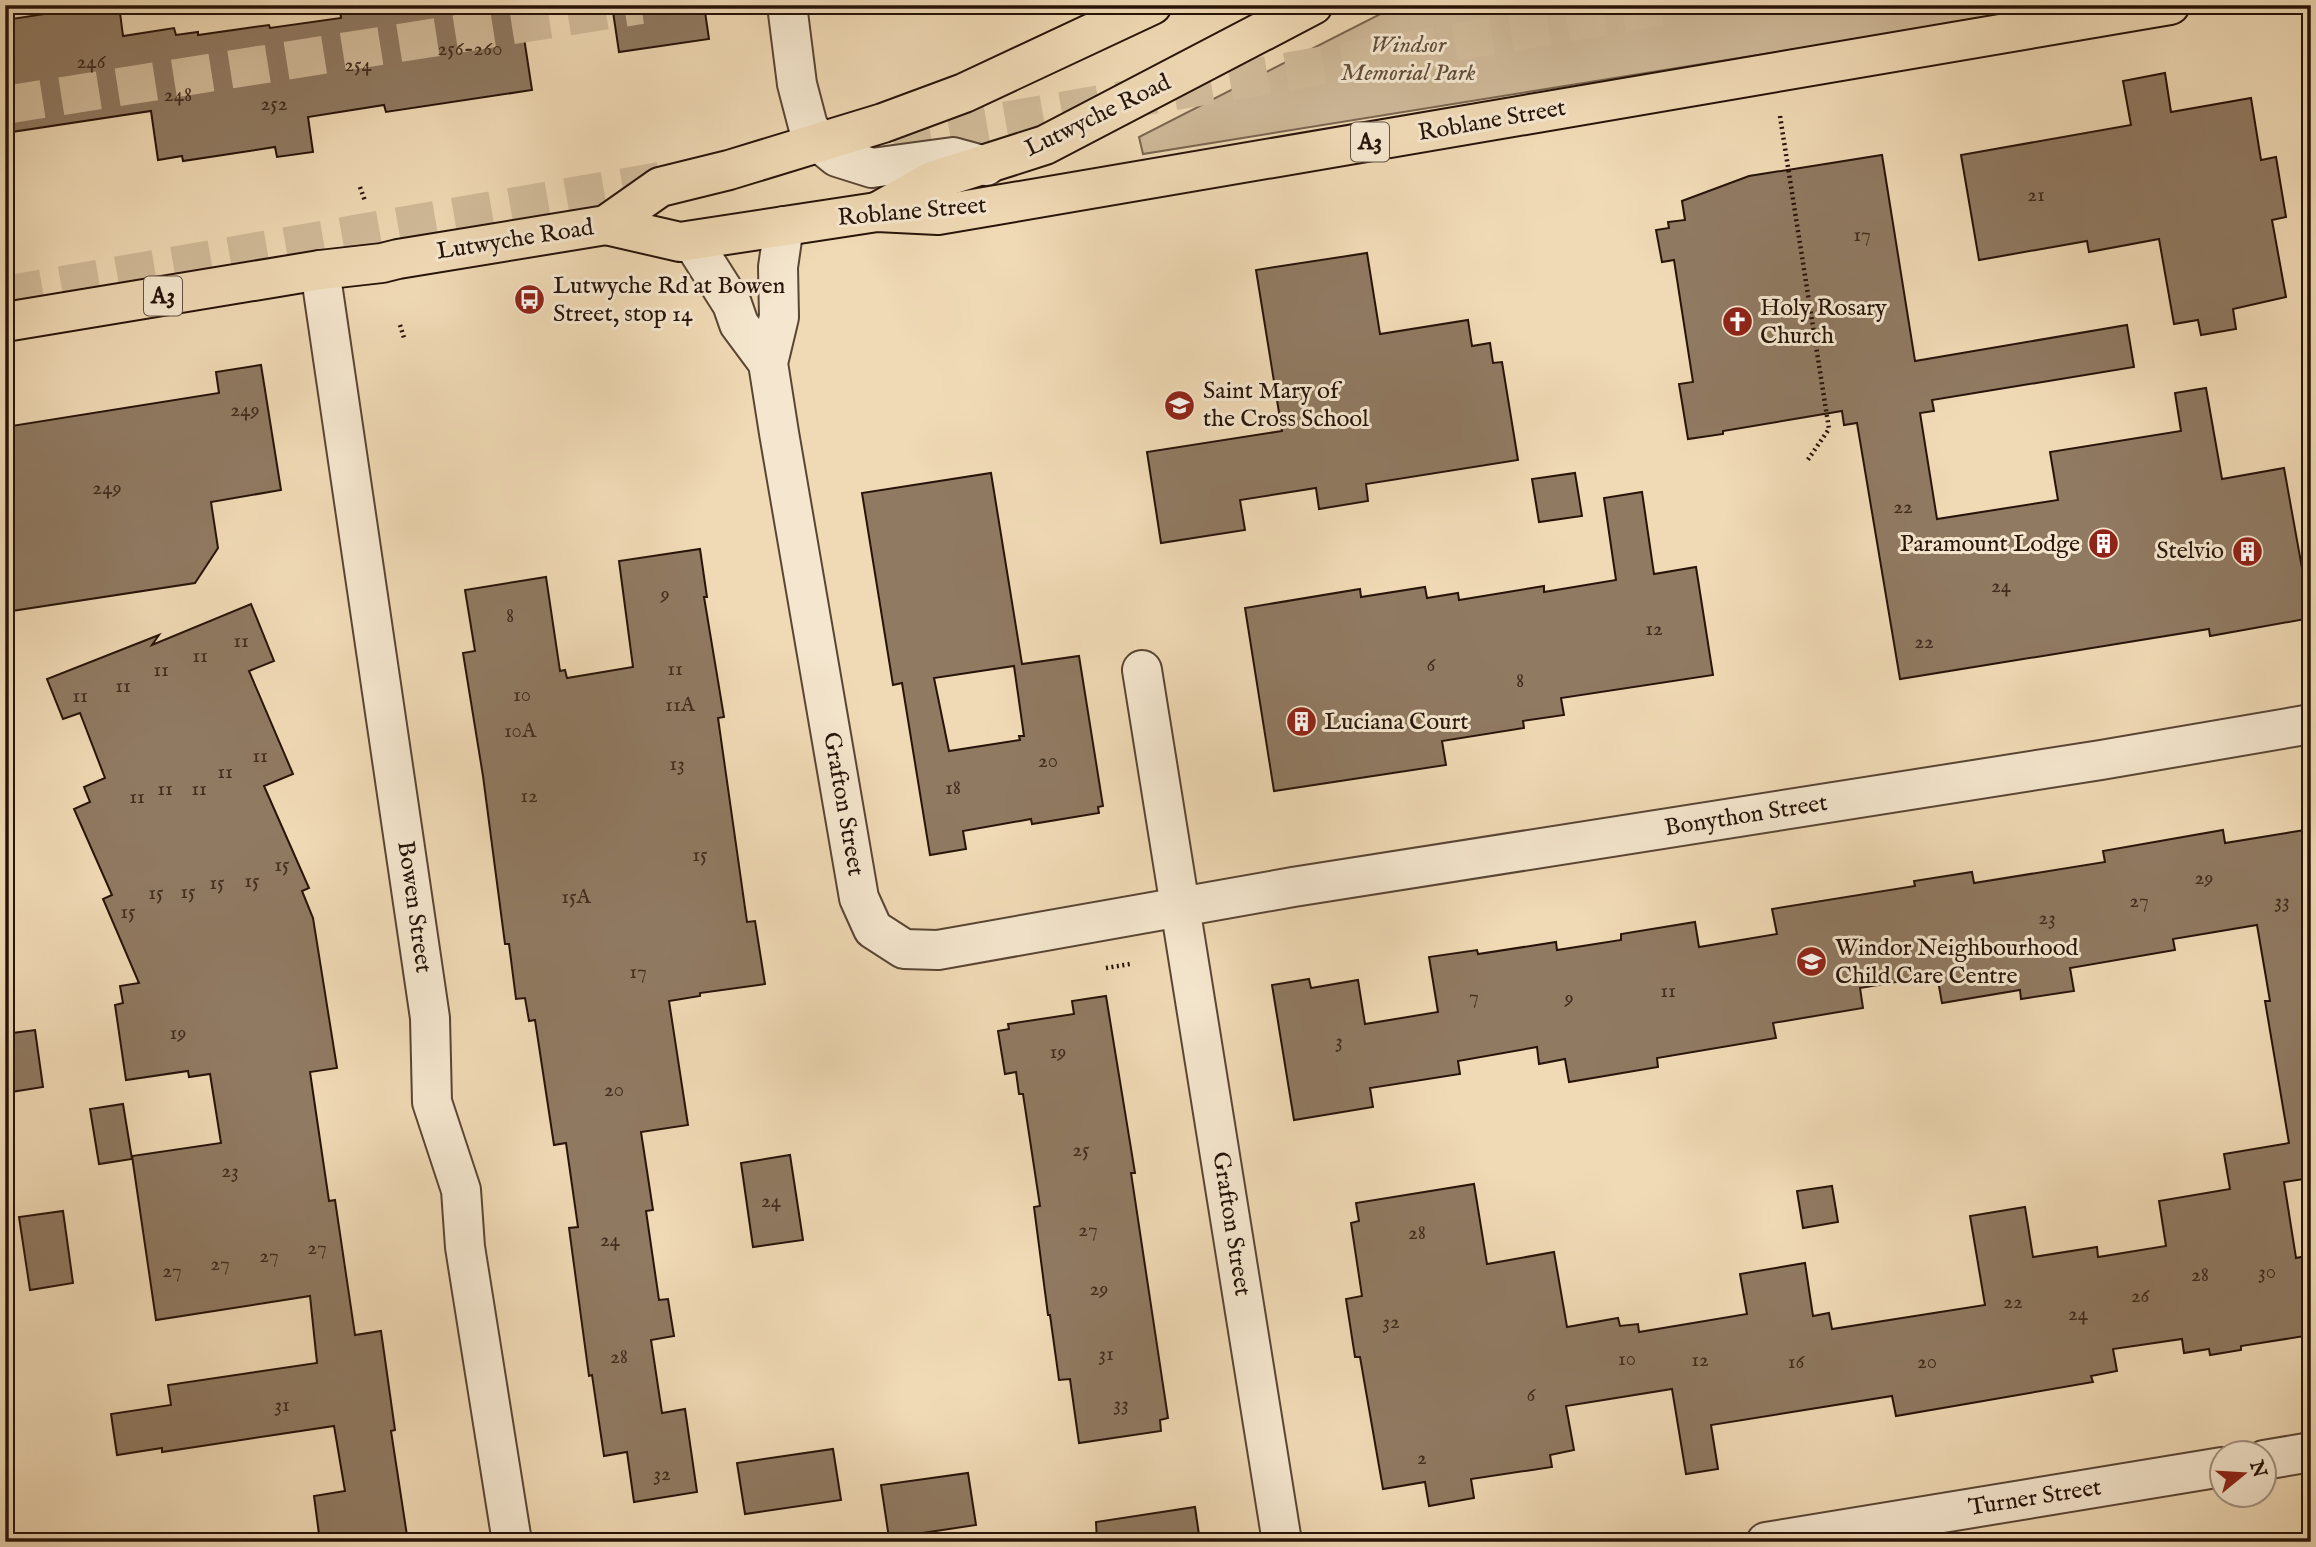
<svg xmlns="http://www.w3.org/2000/svg" width="2316" height="1547" font-family="'IM FELL English',serif">
	<style>
		.green { fill: #ceb898; stroke: #7a6650; stroke-width: 2 }
		.building { fill: #907a62; stroke: #271309; stroke-width: 2; fill-rule: evenodd }
		.lines { fill: none; stroke-linecap: round; stroke-linejoin: round }
		.motorway-tunnel { stroke: #d2bc9b; stroke-width: 38; stroke-dasharray: 38 19; stroke-linecap: butt }
		.minor-casing { stroke: #594534; stroke-width: 42 }
		.tertiary-casing { stroke: #594534; stroke-width: 42 }
		.trunk-casing { stroke: #271309; stroke-width: 42 }
		.path { stroke: #271309; stroke-width: 4.5; stroke-dasharray: 2 3.5; stroke-linecap: butt }
		.minor { stroke: #f5e7cf; stroke-width: 38 }
		.tertiary { stroke: #f5e7cf; stroke-width: 38 }
		.trunk { stroke: #f0dab5; stroke-width: 38 }
		.labels { text-anchor: middle; dominant-baseline: central; stroke-width: 6; stroke-linejoin: round; paint-order: stroke }
		.number-label { font-size: 21px; fill: #412d1f }
		.shield { fill: #f5e7cf; stroke: #655344; stroke-width: 2 }
		.shield-label { font-size: 23px; font-weight: bold; fill: #271309 }
		.park-label { font-size: 24px; font-style: italic; fill: #614d3b; stroke: #f5e7cf }
		.street-label { font-size: 24px; fill: #271309; stroke: #f5e7cf }
		.poi-label { font-size: 24px; fill: #271309; stroke: #f5e7cf; text-anchor: start }
	</style>
	<rect width="100%" height="100%" fill="#f0dab5"/>
	<filter id="stains"><feTurbulence type="fractalNoise" baseFrequency=".00286" numOctaves="4"/><feColorMatrix values="0 0 0 0 .2 0 0 0 0 .09 0 0 0 0 .02 0 0 0 .5 -.17"/></filter>
	<radialGradient id="worn" r=".72"><stop offset=".6" stop-color="#630" stop-opacity="0"/><stop offset="1" stop-color="#630" stop-opacity=".3"/></radialGradient>
	<polygon class="green" points="1398,5 2068,5 1143,154 1139,137"/>
	<g class="building">
		<polygon points="103,5 119,5 123,36 174,28 176,35 198,32 198,35 269,25 270,28 341,18 340,9 362,5 519,5 532,90 386,112 384,105 308,117 313,152 277,157 275,147 183,161 182,156 158,160 151,111 5,133 5,20"/>
		<polygon points="612,5 704,5 709,39 619,52"/>
		<polygon points="2165,73 2171,112 2251,98 2261,160 2276,157 2286,217 2272,220 2286,297 2233,309 2236,329 2201,335 2198,320 2174,324 2159,239 2089,252 2087,241 1979,260 1961,155 2131,125 2123,81"/>
		<polygon points="1882,155 1915,361 2127,325 2134,367 1932,400 1934,411 1920,413 1937,519 2058,500 2050,452 2181,431 2175,393 2206,388 2222,479 2284,468 2311,618 2210,636 2209,629 1900,679 1857,423 1844,425 1842,411 1723,431 1723,434 1688,439 1679,384 1693,382 1674,260 1662,262 1656,230 1669,228 1668,222 1685,220 1682,201 1749,176"/>
		<polygon points="1367,253 1380,334 1468,320 1472,346 1490,343 1493,363 1502,362 1518,460 1366,484 1368,501 1319,509 1316,488 1240,500 1245,530 1161,543 1147,452 1282,431 1256,270"/>
		<polygon points="261,365 281,490 211,502 218,548 195,583 5,612 5,427 219,393 216,372"/>
		<path d="M991,473l31,191 57,-8 24,150 -5,1 1,6 -67,11 -1,-5 -68,12 3,18 -36,6 -28,-172 -9,2 -31,-192zM1014,666l10,70h-5l1,4 -71,11 -15,-73z"/>
		<polygon points="1575,473 1582,516 1539,522 1532,479"/>
		<polygon points="1642,492 1654,574 1696,567 1713,675 1561,698 1564,715 1523,721 1524,728 1442,741 1446,765 1274,791 1245,608 1360,589 1361,597 1425,587 1427,598 1458,593 1459,600 1544,586 1544,592 1616,580 1604,498"/>
		<polygon points="700,549 707,597 704,597 724,717 718,718 747,922 755,921 765,984 700,993 700,996 669,1001 688,1125 641,1132 653,1210 646,1211 659,1300 668,1299 674,1336 651,1340 662,1413 685,1409 697,1492 634,1502 627,1452 604,1456 592,1375 589,1376 569,1228 578,1227 566,1143 554,1145 535,1020 529,1021 525,998 516,999 509,944 505,944 483,776 463,653 475,651 465,590 546,577 560,671 565,670 567,678 633,667 619,561"/>
		<polygon points="251,604 274,661 249,671 293,774 264,786 309,888 302,891 313,918 337,1068 310,1072 329,1201 335,1200 355,1335 381,1331 395,1430 391,1431 408,1542 320,1542 314,1496 345,1491 334,1426 162,1452 162,1448 117,1455 111,1414 171,1405 168,1385 317,1363 310,1296 156,1320 132,1156 221,1143 210,1074 189,1077 188,1071 126,1080 115,1005 123,1003 120,986 139,983 103,899 112,895 74,809 90,802 84,787 105,778 80,713 63,719 47,679 159,635 152,645"/>
		<polygon points="2311,829 2311,1178 2284,1182 2296,1258 2311,1255 2311,1335 2241,1346 2241,1350 2210,1355 2209,1349 2184,1353 2182,1339 2113,1349 2117,1371 2091,1376 2093,1382 1896,1416 1892,1396 1711,1425 1718,1469 1686,1474 1672,1389 1566,1406 1574,1450 1550,1455 1552,1467 1471,1479 1474,1498 1429,1506 1425,1482 1383,1489 1360,1357 1355,1357 1346,1299 1362,1296 1351,1223 1359,1221 1356,1203 1474,1184 1487,1264 1554,1252 1567,1327 1618,1318 1620,1326 1638,1324 1639,1332 1747,1314 1740,1274 1805,1263 1813,1316 1829,1313 1832,1329 1985,1305 1970,1216 2025,1207 2033,1257 2097,1247 2098,1257 2166,1246 2159,1201 2230,1189 2224,1154 2289,1143 2265,1001 2270,1001 2257,925 2173,939 2175,950 2070,968 2074,991 2021,999 2020,990 1942,1003 1937,975 1860,988 1863,1008 1773,1023 1776,1038 1657,1058 1658,1067 1569,1082 1565,1059 1539,1064 1537,1047 1458,1061 1460,1074 1370,1088 1373,1107 1294,1120 1272,985 1309,979 1311,988 1358,980 1365,1024 1438,1012 1429,957 1477,950 1478,954 1556,942 1557,950 1621,940 1621,934 1695,922 1699,947 1777,934 1772,909 1915,886 1914,881 1972,872 1974,883 2105,862 2103,851 2223,830 2225,843"/>
		<polygon points="1106,996 1135,1173 1131,1173 1168,1418 1160,1420 1161,1431 1079,1443 1070,1379 1059,1380 1050,1315 1048,1315 1034,1207 1040,1206 1023,1094 1019,1094 1016,1072 1005,1074 998,1031 1009,1029 1008,1024 1074,1014 1072,1001"/>
		<polygon points="35,1030 43,1087 5,1093 5,1034"/>
		<polygon points="123,1104 132,1159 99,1164 90,1109"/>
		<polygon points="790,1155 803,1240 753,1247 741,1163"/>
		<polygon points="1832,1186 1838,1222 1803,1228 1797,1191"/>
		<polygon points="63,1211 73,1283 30,1290 19,1217"/>
		<polygon points="833,1449 841,1500 745,1514 737,1463"/>
		<polygon points="968,1473 976,1525 889,1538 881,1485"/>
		<polygon points="1195,1507 1200,1542 1097,1542 1096,1522"/>
	</g>
	<g class="lines">
		<g class="motorway-tunnel">
			<polyline points="5,105 641,5"/>
			<polyline points="837,150 1669,5"/>
			<polyline points="5,295 677,178"/>
		</g>
		<defs>
			<g id="minor">
				<polyline points="784,226 778,267 779,317 768,363 779,433 859,898 873,929 904,949 938,950 1293,887 2101,760 2311,724"/>
				<polyline points="692,241 732,304 739,324 768,363"/>
				<polyline points="320,270 430,1018 432,1102 461,1190 465,1247 512,1542"/>
				<polyline points="1142,670 1282,1542"/>
				<polyline points="2264,1460 2311,1452"/>
				<polyline points="1766,1542 2222,1467"/>
			</g>
			<polyline id="tertiary" points="787,5 797,84 808,126 821,144 837,157 872,168 953,157 986,166"/>
			<g id="trunk">
				<polyline points="877,212 932,181 1045,145 1313,5"/>
				<polyline points="606,225 680,242 877,212 938,215 2170,5"/>
				<polyline points="5,322 320,270 382,263 398,259 606,225 660,187 729,170 883,123 964,93 1152,5"/>
			</g>
		</defs>
		<use href="#minor" class="minor-casing"/>
		<use href="#tertiary" class="tertiary-casing"/>
		<use href="#trunk" class="trunk-casing"/>
		<g class="path">
			<polyline points="1780,116 1829,429 1807,461"/>
			<polyline points="360,187 365,201"/>
			<polyline points="400,325 404,338"/>
			<polyline points="1106,968 1130,964"/>
		</g>
		<use href="#minor" class="minor"/>
		<use href="#tertiary" class="tertiary"/>
		<use href="#trunk" class="trunk"/>
	</g>
	<defs>
		<symbol id="bus-disc" viewBox="-11 -11 22 22"><circle r="9.5" fill="#8f2418" stroke="#f5e7cf"/><path d="M-5-6H5V4H4V6H2V4H-2V6H-4V4H-5ZM-3.5-4V0h7V-4ZM-3.5 1.2v1.5H-2V1.2ZM2 1.2v1.5H3.5V1.2Z" fill="#fff"/></symbol>
		<symbol id="church-disc" viewBox="-11 -11 22 22"><circle r="9.5" fill="#8f2418" stroke="#f5e7cf"/><path d="M-1.2-6h2.4v3.5h3.3v2.4h-3.3V6h-2.4V-.1h-3.3v-2.4h3.3Z" fill="#fff"/></symbol>
		<symbol id="school-disc" viewBox="-11 -11 22 22"><circle r="9.5" fill="#8f2418" stroke="#f5e7cf"/><path d="M0-5L7-2L0 1L-7-2ZM-4 1L0 2.5L4 1V4Q0 6-4 4Z" fill="#fff"/></symbol>
		<symbol id="building-disc" viewBox="-11 -11 22 22"><circle r="9.5" fill="#8f2418" stroke="#f5e7cf"/><path d="M-4-6H4V6H1V3H-1V6H-4ZM-2.5-4.3h1.7v1.8h-1.7ZM.8-4.3h1.7v1.8H.8ZM-2.5-1h1.7V.8h-1.7ZM.8-1h1.7V.8H.8Z" fill="#fff"/></symbol>
	</defs>
	<g fill-rule="evenodd">
		<use href="#bus-disc" x="512" y="282" width="35" height="35"/>
		<use href="#church-disc" x="1720" y="304" width="35" height="35"/>
		<use href="#school-disc" x="1162" y="388" width="35" height="35"/>
		<use href="#building-disc" x="2086" y="526" width="35" height="35"/>
		<use href="#building-disc" x="2230" y="534" width="35" height="35"/>
		<use href="#building-disc" x="1284" y="704" width="35" height="35"/>
		<use href="#school-disc" x="1794" y="944" width="35" height="35"/>
	</g>
	<g class="labels">
		<g class="number-label">
			<text x="470" y="49">256-260</text>
			<text x="91" y="62">246</text>
			<text x="358" y="65">254</text>
			<text x="178" y="95">248</text>
			<text x="274" y="104">252</text>
			<text x="2036" y="195">21</text>
			<text x="1862" y="235">17</text>
			<text x="245" y="410">249</text>
			<text x="107" y="488">249</text>
			<text x="1903" y="507">22</text>
			<text x="2001" y="586">24</text>
			<text x="665" y="594">9</text>
			<text x="510" y="616">8</text>
			<text x="1654" y="629">12</text>
			<text x="241" y="641">11</text>
			<text x="1924" y="642">22</text>
			<text x="200" y="656">11</text>
			<text x="1431" y="665">6</text>
			<text x="675" y="669">11</text>
			<text x="161" y="670">11</text>
			<text x="1520" y="681">8</text>
			<text x="123" y="686">11</text>
			<text x="522" y="695">10</text>
			<text x="80" y="696">11</text>
			<text x="680" y="705">11A</text>
			<text x="520" y="731">10A</text>
			<text x="260" y="756">11</text>
			<text x="1048" y="761">20</text>
			<text x="677" y="764">13</text>
			<text x="225" y="772">11</text>
			<text x="953" y="788">18</text>
			<text x="165" y="789">11</text>
			<text x="199" y="789">11</text>
			<text x="529" y="796">12</text>
			<text x="137" y="797">11</text>
			<text x="700" y="855">15</text>
			<text x="282" y="865">15</text>
			<text x="2204" y="878">29</text>
			<text x="252" y="881">15</text>
			<text x="217" y="883">15</text>
			<text x="188" y="892">15</text>
			<text x="156" y="893">15</text>
			<text x="576" y="897">15A</text>
			<text x="2139" y="901">27</text>
			<text x="2282" y="901">33</text>
			<text x="128" y="912">15</text>
			<text x="2047" y="918">23</text>
			<text x="638" y="972">17</text>
			<text x="1668" y="991">11</text>
			<text x="1474" y="997">7</text>
			<text x="1569" y="998">9</text>
			<text x="178" y="1033">19</text>
			<text x="1339" y="1041">3</text>
			<text x="1058" y="1052">19</text>
			<text x="614" y="1090">20</text>
			<text x="1081" y="1150">25</text>
			<text x="230" y="1171">23</text>
			<text x="771" y="1201">24</text>
			<text x="1088" y="1230">27</text>
			<text x="1417" y="1233">28</text>
			<text x="610" y="1240">24</text>
			<text x="317" y="1248">27</text>
			<text x="269" y="1256">27</text>
			<text x="220" y="1264">27</text>
			<text x="172" y="1271">27</text>
			<text x="2267" y="1272">30</text>
			<text x="2200" y="1275">28</text>
			<text x="1099" y="1289">29</text>
			<text x="2140" y="1296">26</text>
			<text x="2013" y="1302">22</text>
			<text x="2078" y="1314">24</text>
			<text x="1391" y="1322">32</text>
			<text x="1106" y="1354">31</text>
			<text x="619" y="1357">28</text>
			<text x="1627" y="1359">10</text>
			<text x="1700" y="1360">12</text>
			<text x="1796" y="1362">16</text>
			<text x="1927" y="1362">20</text>
			<text x="1531" y="1395">6</text>
			<text x="1121" y="1404">33</text>
			<text x="282" y="1405">31</text>
			<text x="1422" y="1458">2</text>
			<text x="662" y="1474">32</text>
		</g>
		<g class="shield">
			<rect x="1351" y="122.5" width="38" height="39" rx="5"/>
			<rect x="144" y="276.5" width="38" height="39" rx="5"/>
		</g>
		<g class="shield-label">
			<text x="1370" y="142">A3</text>
			<text x="163" y="296">A3</text>
		</g>
		<g class="park-label">
			<text x="1408" y="45">Windsor<tspan x="1408" dy="28">Memorial Park</tspan></text>
		</g>
		<g class="street-label">
			<text transform="translate(1098 116) rotate(-26)">Lutwyche Road</text>
			<text transform="translate(1492 121) rotate(-10)">Roblane Street</text>
			<text transform="translate(912 212) rotate(-5)">Roblane Street</text>
			<text transform="translate(515 240) rotate(-9)">Lutwyche Road</text>
			<text transform="translate(843 804) rotate(80)">Grafton Street</text>
			<text transform="translate(1746 816) rotate(-9)">Bonython Street</text>
			<text transform="translate(414 907) rotate(82)">Bowen Street</text>
			<text transform="translate(1231 1224) rotate(81)">Grafton Street</text>
			<text transform="translate(2035 1498) rotate(-9)">Turner Street</text>
		</g>
		<g class="poi-label">
			<text x="553" y="286">Lutwyche Rd at Bowen<tspan x="553" dy="28">Street, stop 14</tspan></text>
			<text x="1760" y="308">Holy Rosary<tspan x="1760" dy="28">Church</tspan></text>
			<text x="1203" y="391">Saint Mary of<tspan x="1203" dy="28">the Cross School</tspan></text>
			<text x="2080" y="544" text-anchor="end">Paramount Lodge</text>
			<text x="2224" y="551" text-anchor="end">Stelvio</text>
			<text x="1324" y="722">Luciana Court</text>
			<text x="1835" y="948">Windor Neighbourhood<tspan x="1835" dy="28">Child Care Centre</tspan></text>
		</g>
	</g>
	<rect width="2316" height="1547" fill="none" stroke="#f0dab5" stroke-width="28"/>
	<rect x="7" y="7" width="2302" height="1533" fill="none" stroke="#271309" stroke-width="3.5"/>
	<rect x="14" y="14" width="2288" height="1519" fill="none" stroke="#271309" stroke-width="2"/>
	<g transform="translate(2243 1474) rotate(72)"><circle r="33" fill="#f5e7cf" stroke="#a39280" stroke-width="2"/>
	<path d="M0-5L12 26L0 18L-12 26Z" fill="#8f2418"/>
	<text y="-10" font-size="19" font-weight="bold" text-anchor="middle" fill="#271309">N</text>
	</g>
	<rect width="100%" height="100%" filter="url(#stains)"/>
	<rect width="100%" height="100%" fill="url(#worn)"/>
</svg>
